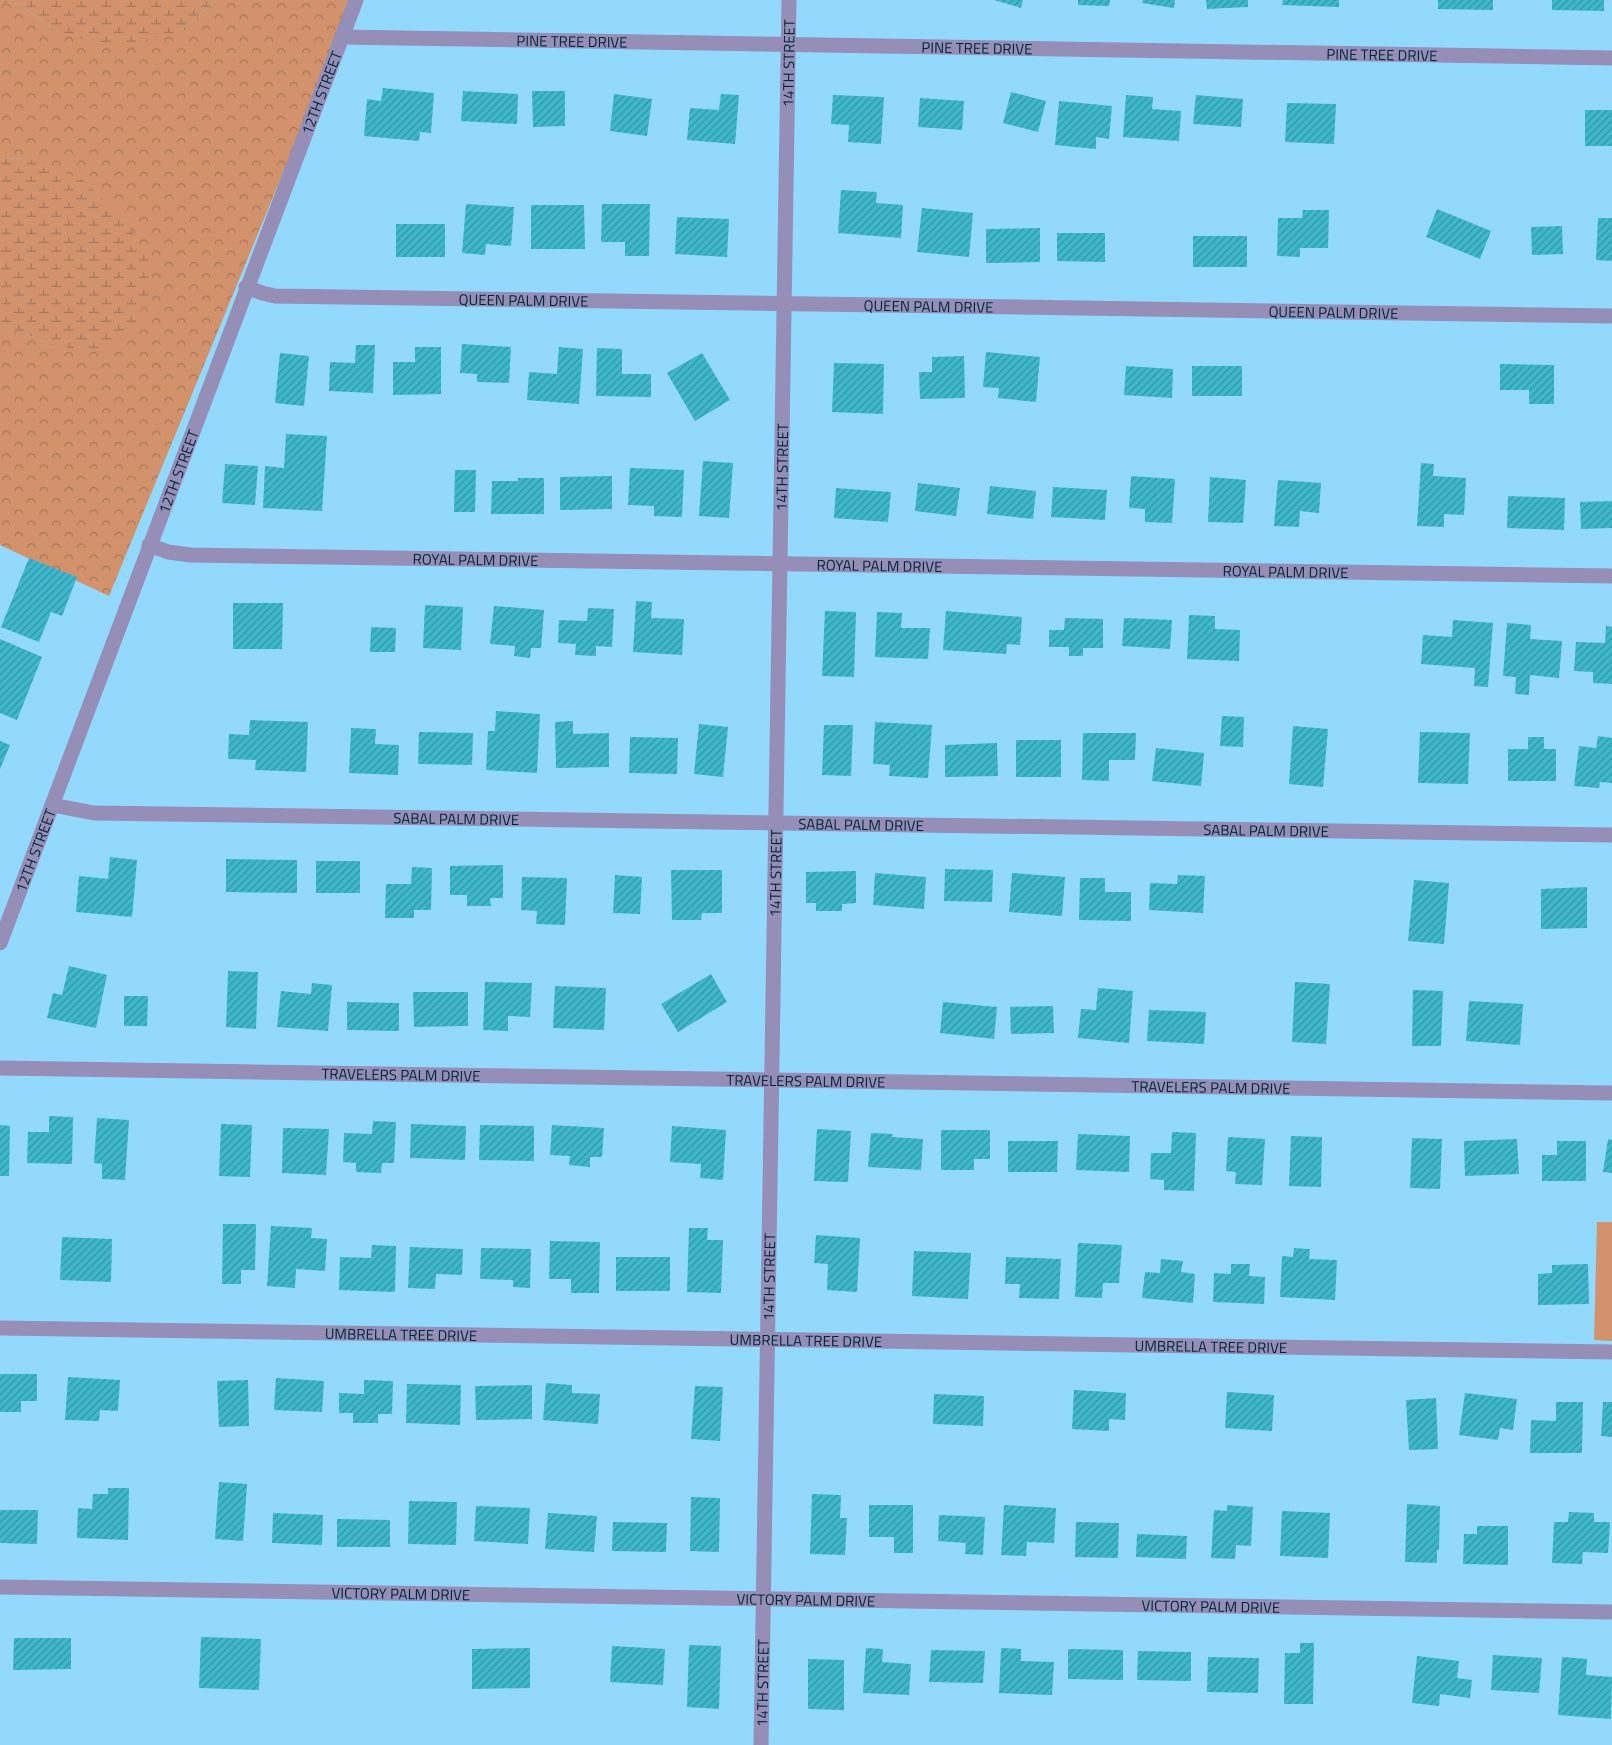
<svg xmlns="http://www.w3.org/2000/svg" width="1612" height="1745" font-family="'Titillium Web',sans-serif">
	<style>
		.forest { fill: url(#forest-crowns) }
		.wetland { fill: url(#wetland-marsh) }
		.green { fill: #d1926c }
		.building { fill: url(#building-hatch) }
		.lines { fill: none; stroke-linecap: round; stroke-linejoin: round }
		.street { stroke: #958eb7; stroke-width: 15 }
		.labels { text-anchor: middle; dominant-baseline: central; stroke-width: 5; stroke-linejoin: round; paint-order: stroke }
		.street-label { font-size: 15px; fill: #002637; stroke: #93d9fd }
	</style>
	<defs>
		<pattern id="forest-crowns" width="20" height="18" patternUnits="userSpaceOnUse" patternTransform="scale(1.25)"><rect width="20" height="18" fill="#d1926c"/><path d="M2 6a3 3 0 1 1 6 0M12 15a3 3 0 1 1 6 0" fill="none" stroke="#a7775a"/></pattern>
		<pattern id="wetland-marsh" width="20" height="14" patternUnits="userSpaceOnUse" patternTransform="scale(1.25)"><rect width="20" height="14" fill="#d1926c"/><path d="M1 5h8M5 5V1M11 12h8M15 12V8" fill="none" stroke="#a7775a"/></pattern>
		<pattern id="building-hatch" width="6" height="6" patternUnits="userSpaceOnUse" patternTransform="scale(1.25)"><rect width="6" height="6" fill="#3fb7cd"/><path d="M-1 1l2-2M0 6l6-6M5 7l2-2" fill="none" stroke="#3295a7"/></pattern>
	</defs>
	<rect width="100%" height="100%" fill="#93d9fd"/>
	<polygon class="forest" points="217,0 354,0 109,596 0,545 0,324 47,343 27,158 0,159 0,3 20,4 57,32 177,33"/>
	<g class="wetland">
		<polygon points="0,0 217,0 177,33 134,42 95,43 57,32 20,4 0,3"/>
		<polygon points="27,158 83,180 123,218 148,254 149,294 132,325 110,347 75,349 47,343 0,324 0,159"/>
	</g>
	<polygon class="green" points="1597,1222 1612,1222 1612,1341 1594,1340"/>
	<g class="building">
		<polygon points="994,0 1023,0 1021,8"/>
		<polygon points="1078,0 1110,0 1109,6 1078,5"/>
		<polygon points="1143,0 1175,0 1174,8 1142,3"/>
		<polygon points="1206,0 1248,0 1248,7 1207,9"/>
		<polygon points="1283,0 1339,0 1339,7 1282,5"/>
		<polygon points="1438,0 1493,0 1493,10 1438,9"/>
		<polygon points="1552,0 1604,0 1604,11 1552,10"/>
		<polygon points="383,88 434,93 431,133 420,132 419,141 364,136 367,99 381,101"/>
		<polygon points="463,91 518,94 517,124 461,121"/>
		<polygon points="532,91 565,91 565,126 533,127"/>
		<polygon points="1011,92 1046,101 1038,132 1003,123"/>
		<polygon points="614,94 652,99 647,136 610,131"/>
		<polygon points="721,94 739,95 735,144 687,140 690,108 719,110"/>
		<polygon points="833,95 884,97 881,144 848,142 849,125 831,124"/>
		<polygon points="1126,95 1153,97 1152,109 1181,111 1179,141 1123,137"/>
		<polygon points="1196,95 1243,99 1241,127 1193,124"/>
		<polygon points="920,98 964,101 962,130 918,127"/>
		<polygon points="1059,101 1112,106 1109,139 1096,137 1096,149 1055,145"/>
		<polygon points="1287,103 1336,104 1334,144 1285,142"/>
		<rect x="1585" y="110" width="27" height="36"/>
		<polygon points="841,190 877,192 876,203 903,205 901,238 838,233"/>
		<polygon points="466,204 514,207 511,246 486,244 485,255 462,253"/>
		<polygon points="602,204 650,204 649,256 625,256 625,242 601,242"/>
		<polygon points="531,205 584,205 585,249 531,249"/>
		<polygon points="922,208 973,213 969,257 917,252"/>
		<polygon points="1437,209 1491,231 1480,259 1426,237"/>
		<polygon points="1303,210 1329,210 1328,248 1300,248 1300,257 1277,256 1278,218 1302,218"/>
		<polygon points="677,217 729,219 727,257 675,254"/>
		<polygon points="1598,218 1612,218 1612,261 1596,260"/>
		<rect x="396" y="224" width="49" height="33"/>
		<polygon points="1562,226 1563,254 1532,255 1531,227"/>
		<polygon points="1040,228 1040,262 986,263 986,229"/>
		<polygon points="1057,233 1105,233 1105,262 1057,261"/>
		<rect x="1193" y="236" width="54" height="31"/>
		<polygon points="462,344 511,347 509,383 477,382 477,374 460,373"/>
		<polygon points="356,345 375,345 373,393 329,391 330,362 355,363"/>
		<polygon points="415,347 441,347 441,394 393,395 393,362 415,362"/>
		<polygon points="559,347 583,349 579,404 527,400 529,372 557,374"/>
		<polygon points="597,348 622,349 622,374 651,374 651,397 596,396"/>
		<polygon points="986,352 1040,357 1036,402 998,398 999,388 983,387"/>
		<polygon points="280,353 309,356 304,406 275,403"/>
		<polygon points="702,353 730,400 695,421 667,373"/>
		<polygon points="964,356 965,398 920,399 919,372 932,372 932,357"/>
		<polygon points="834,363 884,364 883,414 832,412"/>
		<polygon points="1500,364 1554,365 1554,404 1529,404 1529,390 1500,390"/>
		<polygon points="1126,366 1173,369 1172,398 1124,395"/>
		<rect x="1192" y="366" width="50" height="30"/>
		<polygon points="286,434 327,436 322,511 263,508 265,466 284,468"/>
		<polygon points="703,461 733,463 729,518 699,516"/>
		<polygon points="1421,463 1434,464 1433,476 1466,478 1464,515 1444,514 1444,527 1417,526"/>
		<polygon points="225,464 258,466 255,505 222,503"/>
		<polygon points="630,468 684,470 682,517 654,516 654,506 628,505"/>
		<polygon points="455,470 476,470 475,512 454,512"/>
		<polygon points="612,476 612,509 560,510 560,477"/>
		<polygon points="1131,476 1175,479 1172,523 1145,522 1145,509 1129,508"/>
		<polygon points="1210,477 1246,480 1243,523 1208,522"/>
		<polygon points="518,478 544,478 544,514 491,514 492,481 518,481"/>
		<polygon points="1278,480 1321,483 1319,513 1300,511 1299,527 1274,526"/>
		<polygon points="918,483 960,488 956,516 915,511"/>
		<polygon points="990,486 1036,491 1033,519 987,514"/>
		<polygon points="1053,487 1107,490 1105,520 1051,517"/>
		<polygon points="836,488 891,492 888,522 834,518"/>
		<polygon points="1508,496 1565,498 1564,530 1507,528"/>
		<polygon points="1612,501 1612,528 1581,529 1580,502"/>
		<polygon points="29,558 77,577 62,616 51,612 39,642 1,627"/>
		<polygon points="636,601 652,602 651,618 684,619 682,655 633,652"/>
		<polygon points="233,603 283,603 282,649 233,649"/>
		<polygon points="425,605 463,607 461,650 423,648"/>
		<polygon points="494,606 544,610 541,648 531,648 530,658 514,656 515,646 490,644"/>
		<polygon points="588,608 614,609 612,647 596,646 596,656 575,655 576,644 558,643 559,620 587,621"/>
		<polygon points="825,611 856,612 854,677 822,676"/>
		<polygon points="946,611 1022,617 1020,645 1007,644 1006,654 943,650"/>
		<polygon points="877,612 902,613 901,628 930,628 928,659 875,657"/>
		<polygon points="1189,615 1215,616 1215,629 1240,630 1239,661 1187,659"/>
		<polygon points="1065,618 1103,619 1103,648 1083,648 1083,656 1069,656 1069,647 1049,647 1049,630 1064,630"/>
		<polygon points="1124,618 1172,620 1170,649 1122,646"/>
		<polygon points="1453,620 1493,623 1488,687 1474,686 1475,668 1421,664 1423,635 1452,637"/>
		<polygon points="1507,623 1531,625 1530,639 1562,641 1559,678 1530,675 1529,695 1515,694 1516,677 1503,676"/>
		<polygon points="1606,626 1612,627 1612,684 1593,683 1593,672 1574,671 1576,642 1605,643"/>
		<polygon points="371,627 396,628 395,652 370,652"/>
		<polygon points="0,639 42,657 17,720 0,713"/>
		<polygon points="496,711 540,714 537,773 486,770 488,731 495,731"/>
		<polygon points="1222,716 1244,717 1243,747 1220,746"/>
		<polygon points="250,720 308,722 306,772 255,770 256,760 228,759 229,734 249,735"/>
		<polygon points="573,721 573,734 609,733 609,767 556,768 555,722"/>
		<polygon points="875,722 932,725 928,778 889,776 890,765 873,764"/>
		<polygon points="699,724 728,727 723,777 694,774"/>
		<polygon points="824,725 853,725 851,776 822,775"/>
		<polygon points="1293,726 1328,729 1323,787 1289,784"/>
		<polygon points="351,728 376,729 375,744 399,745 398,775 349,773"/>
		<polygon points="419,732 473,733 472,765 418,764"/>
		<polygon points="1420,732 1470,733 1468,784 1418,783"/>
		<polygon points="1083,733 1136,733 1135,760 1109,760 1109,781 1082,780"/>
		<polygon points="1598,736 1612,738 1612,783 1600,782 1599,788 1574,786 1579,746 1596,748"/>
		<polygon points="630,737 678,738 677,774 629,773"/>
		<polygon points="1528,737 1544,737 1544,749 1556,749 1556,781 1508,781 1508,749 1528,749"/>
		<rect x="1016" y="740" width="45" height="37"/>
		<polygon points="0,741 10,745 0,769"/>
		<polygon points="997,743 998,776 945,777 945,745"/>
		<polygon points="1156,748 1204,753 1201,786 1152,781"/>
		<polygon points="110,857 137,860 132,917 76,912 79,876 108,879"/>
		<polygon points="226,859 297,860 297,893 226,892"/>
		<rect x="316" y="861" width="44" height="32"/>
		<polygon points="503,865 503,898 490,898 491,906 467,906 467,895 450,895 450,866"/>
		<polygon points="412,867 432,868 431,910 414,910 414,918 385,918 386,884 411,884"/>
		<polygon points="945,869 993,870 992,902 944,901"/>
		<polygon points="671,870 722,870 722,913 702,913 701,920 672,920"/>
		<polygon points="856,871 856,903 842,904 842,911 816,911 816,903 806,903 806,872"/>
		<polygon points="875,873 926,877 924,909 873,905"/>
		<polygon points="1012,873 1065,877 1062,916 1009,912"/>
		<polygon points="615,875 642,877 640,914 613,913"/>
		<polygon points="1178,875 1205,876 1203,913 1149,910 1150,883 1177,884"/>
		<polygon points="522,877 567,878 565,925 536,924 537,911 521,910"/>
		<polygon points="1080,878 1105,878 1105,892 1131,892 1131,921 1079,920"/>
		<polygon points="1414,880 1449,883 1444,944 1408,941"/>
		<polygon points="1587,887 1587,928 1541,929 1541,889"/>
		<polygon points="69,966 107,975 96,1028 47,1018 53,993 62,995"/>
		<polygon points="228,971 258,972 256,1029 226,1027"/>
		<polygon points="711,974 727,1002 678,1032 661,1004"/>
		<polygon points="485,982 532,983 530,1017 508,1016 508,1031 483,1030"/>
		<polygon points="1295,982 1330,984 1326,1044 1292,1042"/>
		<polygon points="312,983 332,985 328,1031 277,1027 281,991 311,994"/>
		<polygon points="555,986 606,988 604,1030 553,1028"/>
		<polygon points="1098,988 1133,991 1129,1043 1078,1038 1081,1009 1096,1010"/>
		<polygon points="1413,990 1443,991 1441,1046 1412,1046"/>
		<polygon points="413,992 468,992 468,1026 414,1027"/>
		<polygon points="124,996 148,996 147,1026 124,1026"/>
		<polygon points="1469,1001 1523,1004 1520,1045 1466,1041"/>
		<polygon points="347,1002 399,1003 399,1031 347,1030"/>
		<polygon points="943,1002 997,1007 994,1039 940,1033"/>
		<polygon points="1053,1006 1054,1033 1011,1034 1010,1007"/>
		<polygon points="1149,1010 1206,1012 1204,1044 1147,1041"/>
		<polygon points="49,1116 73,1117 72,1164 27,1163 28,1132 49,1132"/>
		<polygon points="97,1118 129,1120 125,1180 102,1179 102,1164 94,1163"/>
		<polygon points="373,1121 396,1122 394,1163 382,1163 381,1173 356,1172 356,1163 343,1162 344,1133 372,1134"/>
		<polygon points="221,1124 252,1125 250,1177 219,1176"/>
		<polygon points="411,1124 466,1126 465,1160 410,1158"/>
		<polygon points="0,1125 10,1126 9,1176 0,1176"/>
		<polygon points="480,1125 534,1126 534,1161 479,1160"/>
		<polygon points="552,1125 604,1128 602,1157 590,1157 590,1167 569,1165 570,1156 550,1155"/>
		<polygon points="672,1126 726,1130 723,1180 700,1178 701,1164 670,1162"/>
		<polygon points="283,1128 329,1129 326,1175 282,1173"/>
		<polygon points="817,1129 851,1131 848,1182 814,1181"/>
		<polygon points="941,1130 990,1130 990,1159 974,1159 974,1170 941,1170"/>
		<polygon points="1172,1132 1196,1133 1194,1191 1164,1190 1164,1180 1150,1179 1151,1153 1171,1153"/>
		<polygon points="871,1133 893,1134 892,1137 923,1139 921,1170 868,1167"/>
		<polygon points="1078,1134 1130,1136 1129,1172 1076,1170"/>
		<polygon points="1291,1136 1322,1137 1321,1187 1289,1186"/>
		<polygon points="1228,1137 1265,1139 1262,1185 1235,1184 1236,1172 1226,1171"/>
		<polygon points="1412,1138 1442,1139 1440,1189 1410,1188"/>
		<polygon points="1517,1139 1519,1174 1465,1176 1464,1141"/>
		<polygon points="1608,1139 1612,1140 1612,1173 1603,1172"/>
		<polygon points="1008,1141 1058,1141 1057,1172 1008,1172"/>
		<polygon points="1557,1141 1586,1141 1586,1181 1542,1181 1542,1155 1557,1155"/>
		<polygon points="223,1224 256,1224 255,1270 241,1270 241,1284 222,1284"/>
		<polygon points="271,1226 312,1228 311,1238 327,1239 325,1271 296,1269 295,1288 267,1286"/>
		<polygon points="689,1228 708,1228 707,1240 723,1240 721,1293 687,1292"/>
		<polygon points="816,1235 860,1238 857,1292 827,1290 828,1264 814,1263"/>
		<polygon points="62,1237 112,1239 111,1282 60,1280"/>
		<polygon points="550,1241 600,1242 599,1293 571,1293 571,1279 549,1279"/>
		<polygon points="1078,1243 1122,1245 1119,1283 1103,1283 1102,1298 1075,1297"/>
		<polygon points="372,1245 396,1246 395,1292 339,1290 340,1257 371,1258"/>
		<polygon points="410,1247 463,1249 462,1275 436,1274 435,1289 408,1288"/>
		<polygon points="481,1248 531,1249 530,1288 513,1287 513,1280 480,1279"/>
		<polygon points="1294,1248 1310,1249 1309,1259 1337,1260 1335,1300 1280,1297 1282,1256 1293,1257"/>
		<polygon points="914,1251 971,1253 968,1299 912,1296"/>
		<rect x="616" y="1257" width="54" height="34"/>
		<polygon points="1006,1257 1061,1259 1059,1299 1019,1298 1020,1284 1005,1284"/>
		<polygon points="1161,1259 1183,1261 1181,1272 1195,1274 1193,1303 1142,1298 1145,1272 1160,1273"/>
		<polygon points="1231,1264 1250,1264 1249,1276 1265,1277 1264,1304 1213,1302 1214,1273 1231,1274"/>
		<polygon points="1588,1264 1589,1304 1538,1305 1538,1274 1552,1273 1552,1265"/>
		<polygon points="0,1374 37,1374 37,1401 21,1401 21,1412 0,1412"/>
		<polygon points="68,1377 120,1380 118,1411 100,1410 99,1421 65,1420"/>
		<polygon points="276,1378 324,1381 322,1412 274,1410"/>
		<polygon points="248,1380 249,1426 219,1427 217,1381"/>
		<polygon points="364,1380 393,1381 392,1414 378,1414 378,1423 353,1423 353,1413 339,1413 339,1393 364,1394"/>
		<polygon points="546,1383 572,1385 572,1393 600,1394 598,1424 543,1420"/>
		<polygon points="407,1384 461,1385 460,1425 406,1423"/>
		<polygon points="532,1385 532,1419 476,1420 475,1386"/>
		<polygon points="695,1386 723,1387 720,1441 691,1439"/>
		<polygon points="1074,1390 1126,1393 1125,1420 1109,1419 1109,1431 1072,1429"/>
		<polygon points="1227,1392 1274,1395 1272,1431 1225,1428"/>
		<polygon points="1465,1393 1517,1399 1513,1430 1500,1428 1498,1440 1459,1435"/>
		<polygon points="934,1394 984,1396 983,1426 933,1424"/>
		<polygon points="1436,1398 1438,1449 1409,1450 1406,1400"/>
		<polygon points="1556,1402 1583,1402 1582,1453 1530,1453 1531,1420 1556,1421"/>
		<polygon points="1603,1402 1612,1402 1612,1437 1601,1436"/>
		<polygon points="219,1482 247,1484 243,1541 215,1539"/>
		<polygon points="108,1488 129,1488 128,1540 77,1538 78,1508 92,1509 93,1494 108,1494"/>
		<polygon points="812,1494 841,1495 840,1518 847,1518 845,1555 810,1554"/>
		<polygon points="691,1497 720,1498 719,1552 690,1551"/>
		<polygon points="409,1501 457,1502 456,1545 408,1544"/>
		<polygon points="1407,1504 1440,1506 1439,1550 1437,1550 1437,1563 1405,1562"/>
		<polygon points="869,1505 913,1505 913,1553 894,1553 894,1537 869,1537"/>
		<polygon points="1004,1505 1056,1508 1054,1543 1027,1542 1026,1556 1001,1555"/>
		<polygon points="1227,1505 1253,1507 1251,1546 1236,1545 1235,1559 1211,1558 1214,1510 1227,1511"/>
		<polygon points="476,1506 530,1508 528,1544 474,1541"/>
		<polygon points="0,1510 38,1510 37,1544 0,1543"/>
		<polygon points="1282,1511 1330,1513 1328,1558 1280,1556"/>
		<polygon points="1569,1512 1594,1513 1594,1522 1610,1522 1608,1553 1583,1552 1582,1564 1552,1563 1554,1522 1568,1522"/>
		<polygon points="273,1513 323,1515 322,1545 272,1543"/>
		<polygon points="548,1513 597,1516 594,1552 545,1549"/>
		<polygon points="939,1515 985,1517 983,1555 965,1554 966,1543 938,1541"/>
		<polygon points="337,1519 390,1520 390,1547 337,1547"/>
		<polygon points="613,1522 667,1523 666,1552 612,1551"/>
		<polygon points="1076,1522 1119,1523 1118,1558 1075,1557"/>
		<polygon points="1477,1526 1508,1526 1508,1565 1463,1564 1464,1534 1477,1534"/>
		<polygon points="1137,1534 1187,1536 1186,1559 1136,1557"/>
		<polygon points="201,1637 261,1639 259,1690 199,1688"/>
		<polygon points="14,1638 71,1638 71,1669 13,1670"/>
		<polygon points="1300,1643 1314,1643 1313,1704 1284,1704 1285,1653 1300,1653"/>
		<polygon points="689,1645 721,1646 719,1709 687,1707"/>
		<polygon points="612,1646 665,1649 663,1685 610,1682"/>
		<polygon points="530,1648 530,1688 472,1689 472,1649"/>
		<polygon points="866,1648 883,1649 882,1662 911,1664 909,1695 863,1693"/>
		<polygon points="1001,1648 1021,1649 1021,1661 1054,1662 1052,1695 999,1693"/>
		<polygon points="1068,1649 1123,1650 1123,1680 1068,1679"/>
		<polygon points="931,1650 985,1651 983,1683 929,1682"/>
		<polygon points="1138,1651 1191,1652 1191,1681 1137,1680"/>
		<polygon points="1493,1655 1542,1658 1539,1693 1491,1690"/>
		<polygon points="1417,1656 1459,1661 1457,1678 1472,1680 1470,1698 1440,1694 1439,1706 1412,1703"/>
		<polygon points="1208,1657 1259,1658 1258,1693 1207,1692"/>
		<polygon points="1562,1657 1587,1659 1586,1675 1612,1677 1611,1719 1558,1715"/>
		<polygon points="808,1659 844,1660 844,1710 808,1709"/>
	</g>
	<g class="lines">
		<g class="street">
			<path id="s1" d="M341,37l1271,21"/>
			<path id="s2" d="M246,287l16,6 13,3 1337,20"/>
			<path id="s3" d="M149,545l19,7 23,3 1421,21"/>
			<path id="s4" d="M52,805l42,8 1518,22"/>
			<path id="s5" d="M0,943l356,-943"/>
			<path id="s6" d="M0,1068l1612,25"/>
			<path id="s7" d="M0,1328l1612,24"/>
			<path id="s8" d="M0,1587l1612,25"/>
			<path id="s9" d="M761,1745l28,-1745"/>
		</g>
	</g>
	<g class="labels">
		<g class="street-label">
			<text stroke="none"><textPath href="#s1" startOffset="231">PINE TREE DRIVE</textPath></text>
			<text stroke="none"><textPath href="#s1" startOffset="636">PINE TREE DRIVE</textPath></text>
			<text stroke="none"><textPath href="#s1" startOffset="1041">PINE TREE DRIVE</textPath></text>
			<text stroke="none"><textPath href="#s9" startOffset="1682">14TH STREET</textPath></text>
			<text stroke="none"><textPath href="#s5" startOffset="909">12TH STREET</textPath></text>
			<text stroke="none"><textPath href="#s2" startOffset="279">QUEEN PALM DRIVE</textPath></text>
			<text stroke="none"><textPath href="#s2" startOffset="684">QUEEN PALM DRIVE</textPath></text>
			<text stroke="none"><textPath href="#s2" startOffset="1089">QUEEN PALM DRIVE</textPath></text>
			<text stroke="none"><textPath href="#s9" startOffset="1278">14TH STREET</textPath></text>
			<text stroke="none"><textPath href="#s5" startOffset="504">12TH STREET</textPath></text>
			<text stroke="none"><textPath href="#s3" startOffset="328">ROYAL PALM DRIVE</textPath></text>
			<text stroke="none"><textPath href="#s3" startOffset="732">ROYAL PALM DRIVE</textPath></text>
			<text stroke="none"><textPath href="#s3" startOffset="1138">ROYAL PALM DRIVE</textPath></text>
			<text stroke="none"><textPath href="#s4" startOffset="405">SABAL PALM DRIVE</textPath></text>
			<text stroke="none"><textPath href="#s4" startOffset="810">SABAL PALM DRIVE</textPath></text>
			<text stroke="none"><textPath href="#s4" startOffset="1215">SABAL PALM DRIVE</textPath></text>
			<text stroke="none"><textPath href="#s5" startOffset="99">12TH STREET</textPath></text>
			<text stroke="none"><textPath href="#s9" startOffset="872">14TH STREET</textPath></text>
			<text stroke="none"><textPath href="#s6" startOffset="401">TRAVELERS PALM DRIVE</textPath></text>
			<text stroke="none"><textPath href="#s6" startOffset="806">TRAVELERS PALM DRIVE</textPath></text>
			<text stroke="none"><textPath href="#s6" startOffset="1211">TRAVELERS PALM DRIVE</textPath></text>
			<text stroke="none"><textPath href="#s9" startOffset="468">14TH STREET</textPath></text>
			<text stroke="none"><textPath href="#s7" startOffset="401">UMBRELLA TREE DRIVE</textPath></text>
			<text stroke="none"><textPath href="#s7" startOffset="806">UMBRELLA TREE DRIVE</textPath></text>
			<text stroke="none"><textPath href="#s7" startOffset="1211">UMBRELLA TREE DRIVE</textPath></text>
			<text stroke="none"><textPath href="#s8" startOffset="401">VICTORY PALM DRIVE</textPath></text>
			<text stroke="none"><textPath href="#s8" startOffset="806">VICTORY PALM DRIVE</textPath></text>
			<text stroke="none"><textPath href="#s8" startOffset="1211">VICTORY PALM DRIVE</textPath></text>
			<text stroke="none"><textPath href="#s9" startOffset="62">14TH STREET</textPath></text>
		</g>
	</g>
</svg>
